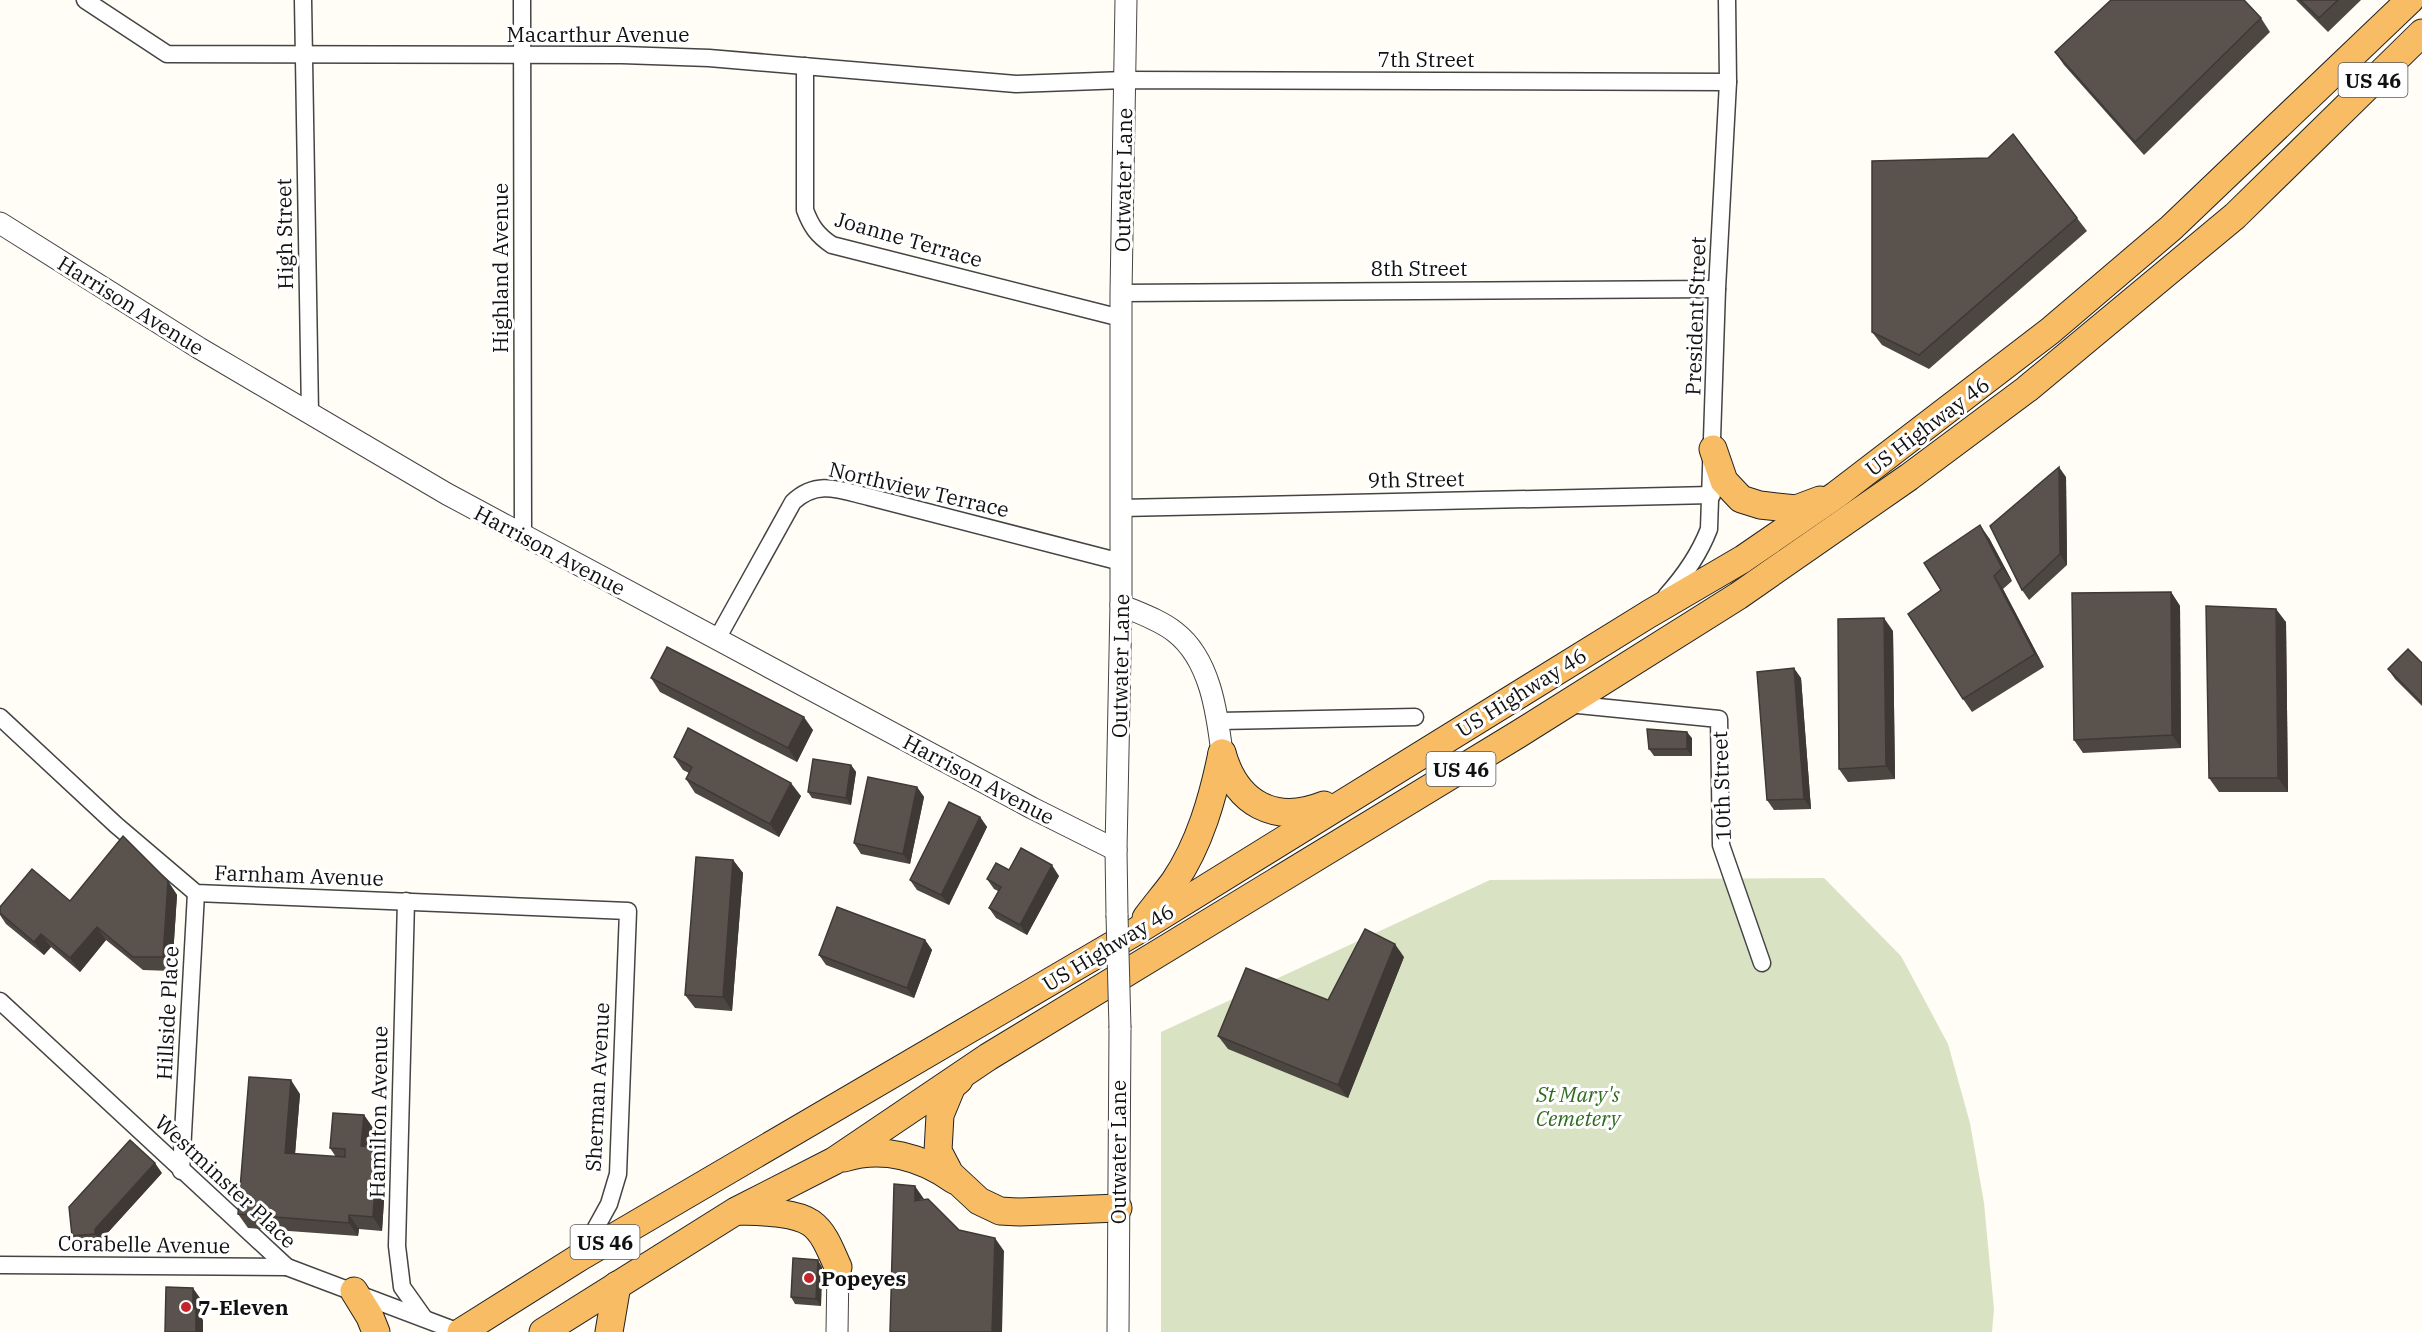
<svg xmlns="http://www.w3.org/2000/svg" width="2422" height="1332" font-family="'IBM Plex Serif',serif">
	<style>
		.cemetery { fill: #d9e3c4 }
		.lines { fill: none; stroke-linecap: round; stroke-linejoin: round }
		.minor-casing { stroke: #444; stroke-width: 19 }
		.tertiary-casing { stroke: #444; stroke-width: 23 }
		.trunk-casing { stroke: #222; stroke-width: 29 }
		.minor { stroke: #fff; stroke-width: 16 }
		.tertiary { stroke: #fff; stroke-width: 21 }
		.trunk { stroke: #f7bc64; stroke-width: 27 }
		.tertiary-bridge-casing { stroke: #444; stroke-width: 23; stroke-linecap: butt }
		.tertiary-bridge { stroke: #fff; stroke-width: 21 }
		.wall { fill: #4d4742 }
		.shaded-wall { fill: #3f3936 }
		.building { fill: #5a524d; stroke: #3f3936; stroke-width: 1.5 }
		.poi-dot { fill: #c4262e; stroke: #fff; stroke-width: 2 }
		.labels { text-anchor: middle; dominant-baseline: central; stroke-width: 6; stroke-linejoin: round; paint-order: stroke }
		.shield { fill: #fff; stroke: #585858; stroke-width: 1.5 }
		.shield-label { font-size: 20px; font-weight: bold; fill: #111 }
		.street-label { font-size: 21px; fill: #111; stroke: #fff }
		.park-label { font-size: 21px; font-style: italic; fill: #2f6b1f; stroke: #fff }
		.poi-label { font-size: 21px; font-weight: bold; fill: #111; stroke: #fff; text-anchor: start }
	</style>
	<rect width="100%" height="100%" fill="#fffdf5"/>
	<polygon class="cemetery" points="1824,878 1901,956 1948,1044 1970,1123 1984,1203 1994,1309 1992,1332 1161,1332 1161,1032 1490,880"/>
	<g class="lines">
		<defs>
			<g id="minor">
				<polyline points="85,0 167,54 622,55 709,58 1016,84 1125,80 1728,82"/>
				<polyline points="303,0 310,413"/>
				<polyline points="522,0 523,535"/>
				<path d="M805,66v144c6,16 12,25 27,35l289,73"/>
				<polyline points="1121,293 1717,289"/>
				<polyline points="1121,508 1712,495"/>
				<path d="M1666,596c19,-21 33,-41 43,-67l8,-240 11,-207 -1,-82"/>
				<path d="M717,639l76,-137c24,-23 47,-12 76,-5l252,65"/>
				<polyline points="1568,704 1719,719 1721,845 1762,963"/>
				<polyline points="0,717 116,825 196,893 628,911 618,1174 609,1204 582,1253"/>
				<polyline points="1218,721 1415,717"/>
				<polyline points="406,901 397,1246 402,1287 424,1318"/>
				<polyline points="0,1001 287,1267 459,1332"/>
				<polyline points="181,1171 196,893"/>
				<polyline points="0,1265 287,1267"/>
			</g>
			<g id="tertiary">
				<polyline points="0,223 199,348 447,494 1032,808 1116,850"/>
				<path d="M1121,605c18,8 39,15 54,27 35,27 42,80 47,121"/>
				<polyline points="1117,915 1116,850 1121,605 1121,293 1126,0"/>
				<polyline points="837,1332 838,1267"/>
				<polyline points="1118,1332 1120,1028"/>
			</g>
			<g id="trunk">
				<polyline points="1713,449 1724,481 1741,499 1760,505 1796,509 1820,500"/>
				<path d="M1222,753c14,50 52,72 102,52"/>
				<path d="M1146,918c9,-12 19,-24 28,-36 26,-38 39,-85 48,-129"/>
				<polyline points="959,1080 952,1086 940,1115 938,1151 950,1174 979,1201 1000,1211 1020,1212 1118,1208"/>
				<path d="M844,1158c39,-12 78,-1 110,22"/>
				<path d="M737,1211c21,1 56,0 74,12 14,10 20,29 27,44"/>
				<polyline points="354,1291 370,1317 376,1332"/>
				<polyline points="461,1332 580,1257 1135,932 1649,614 1743,559 1836,495 2050,331 2171,228 2410,0"/>
				<polyline points="543,1332 736,1211 834,1161 988,1057 1517,735 1738,596 1909,477 2027,389 2235,216 2422,33"/>
				<polyline points="609,1332 617,1285"/>
			</g>
		</defs>
		<use href="#minor" class="minor-casing"/>
		<use href="#tertiary" class="tertiary-casing"/>
		<use href="#trunk" class="trunk-casing"/>
		<use href="#minor" class="minor"/>
		<use href="#tertiary" class="tertiary"/>
		<use href="#trunk" class="trunk"/>
		<defs>
			<polyline id="tertiary-bridge" points="1117,915 1120,1028"/>
		</defs>
		<use href="#tertiary-bridge" class="tertiary-bridge-casing"/>
		<use href="#tertiary-bridge" class="tertiary-bridge"/>
	</g>
	<g class="wall">
		<polygon points="2296,0 2361,0 2328,32"/>
		<polygon points="2261,18 2270,32 2144,155 2064,65 2055,52"/>
		<polygon points="2077,218 2087,231 1929,369 1882,345 1872,332"/>
		<polygon points="2066,477 2067,565 2029,600 2022,590"/>
		<polygon points="1989,538 2012,581 2003,589 2044,667 1972,712 1963,699 1941,590"/>
		<polygon points="2171,592 2180,606 2181,748 2083,753 2074,740"/>
		<polygon points="2286,622 2288,792 2219,792 2209,778"/>
		<polygon points="1893,631 1895,779 1848,782 1839,769"/>
		<polygon points="2422,663 2422,706 2395,679 2388,669"/>
		<polygon points="651,678 813,730 797,762 660,692"/>
		<polygon points="1801,678 1811,809 1774,810 1767,800"/>
		<polygon points="1692,738 1692,756 1654,756 1649,749"/>
		<polygon points="674,757 801,796 779,837 695,793 686,779 689,773 683,770"/>
		<polygon points="851,765 856,772 851,805 812,798 808,792"/>
		<polygon points="917,787 924,797 910,864 861,854 854,843"/>
		<polygon points="980,817 987,827 949,905 917,890 910,880"/>
		<polygon points="733,860 743,873 732,1011 695,1008 685,995"/>
		<polygon points="1009,870 1059,876 1027,935 996,918 989,908 998,891 994,889 987,879"/>
		<polygon points="168,881 177,895 172,971 143,970 106,940 80,972 51,947 44,955 6,924 0,915 0,907 70,901"/>
		<polygon points="925,940 932,950 914,998 826,965 819,955"/>
		<polygon points="1404,957 1348,1098 1228,1049 1218,1036 1328,1000"/>
		<polygon points="300,1094 295,1154 336,1157 330,1148 364,1115 373,1128 372,1147 375,1147 385,1161 383,1182 385,1185 382,1231 359,1229 358,1236 248,1228 238,1214"/>
		<polygon points="162,1173 102,1239 102,1244 79,1246 72,1236"/>
		<polygon points="822,1267 821,1306 795,1304 791,1297"/>
	</g>
	<g class="shaded-wall">
		<polygon points="2059,467 2066,477 2067,565 2060,554"/>
		<polygon points="1980,525 1989,538 2012,581 2002,568"/>
		<polygon points="1994,576 2003,589 2044,667 2035,654"/>
		<polygon points="2171,592 2180,606 2181,748 2172,735"/>
		<polygon points="2276,609 2286,622 2288,792 2278,778"/>
		<polygon points="1884,618 1893,631 1895,779 1886,766"/>
		<polygon points="1794,668 1801,678 1811,809 1804,799"/>
		<polygon points="804,717 813,730 797,762 788,748"/>
		<polygon points="1687,732 1692,738 1692,756 1687,749"/>
		<polygon points="851,765 856,772 851,805 846,798"/>
		<polygon points="791,783 801,796 779,837 770,824"/>
		<polygon points="917,787 924,797 910,864 903,854"/>
		<polygon points="980,817 987,827 949,905 941,895"/>
		<polygon points="733,860 743,873 732,1011 723,997"/>
		<polygon points="1052,865 1059,876 1027,935 1020,925"/>
		<polygon points="168,881 177,895 172,971 163,957"/>
		<polygon points="97,927 106,940 80,972 70,958"/>
		<polygon points="41,934 51,947 44,955 34,942"/>
		<polygon points="925,940 932,950 914,998 907,988"/>
		<polygon points="1395,944 1404,957 1348,1098 1338,1085"/>
		<polygon points="291,1080 300,1094 294,1166 285,1153"/>
		<polygon points="364,1115 373,1128 371,1160 361,1146"/>
		<polygon points="375,1147 385,1161 383,1182 385,1185 382,1231 373,1217 373,1172"/>
		<polygon points="155,1163 162,1173 102,1239 102,1244 95,1234 95,1229"/>
		<polygon points="915,1186 924,1199 915,1201"/>
		<polygon points="349,1215 359,1229 358,1236 349,1223"/>
		<polygon points="995,1238 1004,1251 1002,1332 992,1332"/>
		<polygon points="818,1260 822,1267 821,1306 816,1299"/>
		<polygon points="193,1288 200,1298 200,1315 203,1320 203,1332 196,1332 193,1307"/>
	</g>
	<g class="building">
		<polygon points="2111,0 2244,0 2261,18 2135,142 2055,52"/>
		<polygon points="2300,0 2338,0 2319,18"/>
		<polygon points="2013,134 2077,218 1919,355 1872,332 1872,161 1988,158"/>
		<polygon points="2059,467 2060,554 2022,590 1990,526"/>
		<polygon points="1980,525 2002,568 1994,576 2035,654 1963,699 1908,614 1941,590 1924,563"/>
		<polygon points="2171,592 2172,735 2074,740 2072,593"/>
		<polygon points="2206,606 2276,609 2278,778 2209,778"/>
		<polygon points="1884,618 1886,766 1839,769 1838,619"/>
		<polygon points="667,647 804,717 788,748 651,678"/>
		<polygon points="2408,649 2422,663 2422,703 2388,669"/>
		<polygon points="1794,668 1804,799 1767,800 1757,672"/>
		<polygon points="688,728 791,783 770,824 686,779 692,767 674,757"/>
		<polygon points="1647,729 1687,732 1687,749 1649,749"/>
		<polygon points="813,759 851,765 846,798 808,792"/>
		<polygon points="868,777 917,787 903,854 854,843"/>
		<polygon points="949,802 980,817 941,895 910,880"/>
		<polygon points="123,836 168,881 163,957 133,957 97,927 70,958 41,934 34,942 0,913 0,907 32,869 70,901"/>
		<polygon points="1021,848 1052,865 1020,925 989,908 1001,887 987,879 996,863 1009,870"/>
		<polygon points="696,857 733,860 723,997 685,995"/>
		<polygon points="837,907 925,940 907,988 819,955"/>
		<polygon points="1365,929 1395,944 1338,1085 1218,1036 1246,968 1328,1000"/>
		<polygon points="249,1077 291,1080 285,1153 345,1157 345,1149 330,1148 333,1113 364,1115 361,1146 375,1147 373,1172 376,1172 373,1217 349,1215 349,1223 238,1214"/>
		<polygon points="130,1140 155,1163 95,1229 95,1234 72,1236 69,1207"/>
		<polygon points="894,1184 915,1186 915,1201 928,1199 959,1230 995,1238 992,1332 890,1332"/>
		<polygon points="793,1258 818,1260 816,1299 791,1297"/>
		<polygon points="166,1287 193,1288 193,1307 196,1310 196,1332 165,1332"/>
	</g>
	<g class="poi-dot">
		<circle cx="809" cy="1278" r="6"/>
		<circle cx="186" cy="1307" r="6"/>
	</g>
	<g class="labels">
		<g class="shield">
			<rect x="2338.5" y="63" width="69" height="34" rx="4.5"/>
			<rect x="1426.5" y="752" width="69" height="34" rx="4.5"/>
			<rect x="570.5" y="1225" width="69" height="34" rx="4.5"/>
		</g>
		<g class="shield-label">
			<text x="2373" y="80">US 46</text>
			<text x="1461" y="769">US 46</text>
			<text x="605" y="1242">US 46</text>
		</g>
		<g class="street-label">
			<text x="598" y="34">Macarthur Avenue</text>
			<text x="1426" y="59">7th Street</text>
			<text transform="translate(1123 180) rotate(-89)">Outwater Lane</text>
			<text transform="translate(284 234) rotate(-91)">High Street</text>
			<text transform="translate(909 239) rotate(16)">Joanne Terrace</text>
			<text transform="translate(500 268) rotate(-90)">Highland Avenue</text>
			<text x="1419" y="268">8th Street</text>
			<text transform="translate(131 305) rotate(32)">Harrison Avenue</text>
			<text transform="translate(1695 316) rotate(-88)">President Street</text>
			<text transform="translate(1927 426) rotate(-37)">US Highway 46</text>
			<text transform="translate(1416 479) rotate(-1)">9th Street</text>
			<text transform="translate(919 489) rotate(13)">Northview Terrace</text>
			<text transform="translate(550 550) rotate(28)">Harrison Avenue</text>
			<text transform="translate(1120 666) rotate(-89)">Outwater Lane</text>
			<text transform="translate(1521 692) rotate(-32)">US Highway 46</text>
			<text transform="translate(979 779) rotate(28)">Harrison Avenue</text>
			<text transform="translate(1721 786) rotate(-92)">10th Street</text>
			<text transform="translate(299 875) rotate(2)">Farnham Avenue</text>
			<text transform="translate(1108 947) rotate(-31)">US Highway 46</text>
			<text transform="translate(167 1013) rotate(-87)">Hillside Place</text>
			<text transform="translate(597 1087) rotate(-87)">Sherman Avenue</text>
			<text transform="translate(378 1112) rotate(-89)">Hamilton Avenue</text>
			<text transform="translate(1118 1152) rotate(-90)">Outwater Lane</text>
			<text transform="translate(226 1181) rotate(43)">Westminster Place</text>
			<text transform="translate(144 1244) rotate(1)">Corabelle Avenue</text>
		</g>
		<g class="park-label">
			<text x="1578" y="1094">St Mary's<tspan x="1578" dy="24">Cemetery</tspan></text>
		</g>
		<g class="poi-label">
			<text x="821" y="1278">Popeyes</text>
			<text x="198" y="1307">7-Eleven</text>
		</g>
	</g>
</svg>
